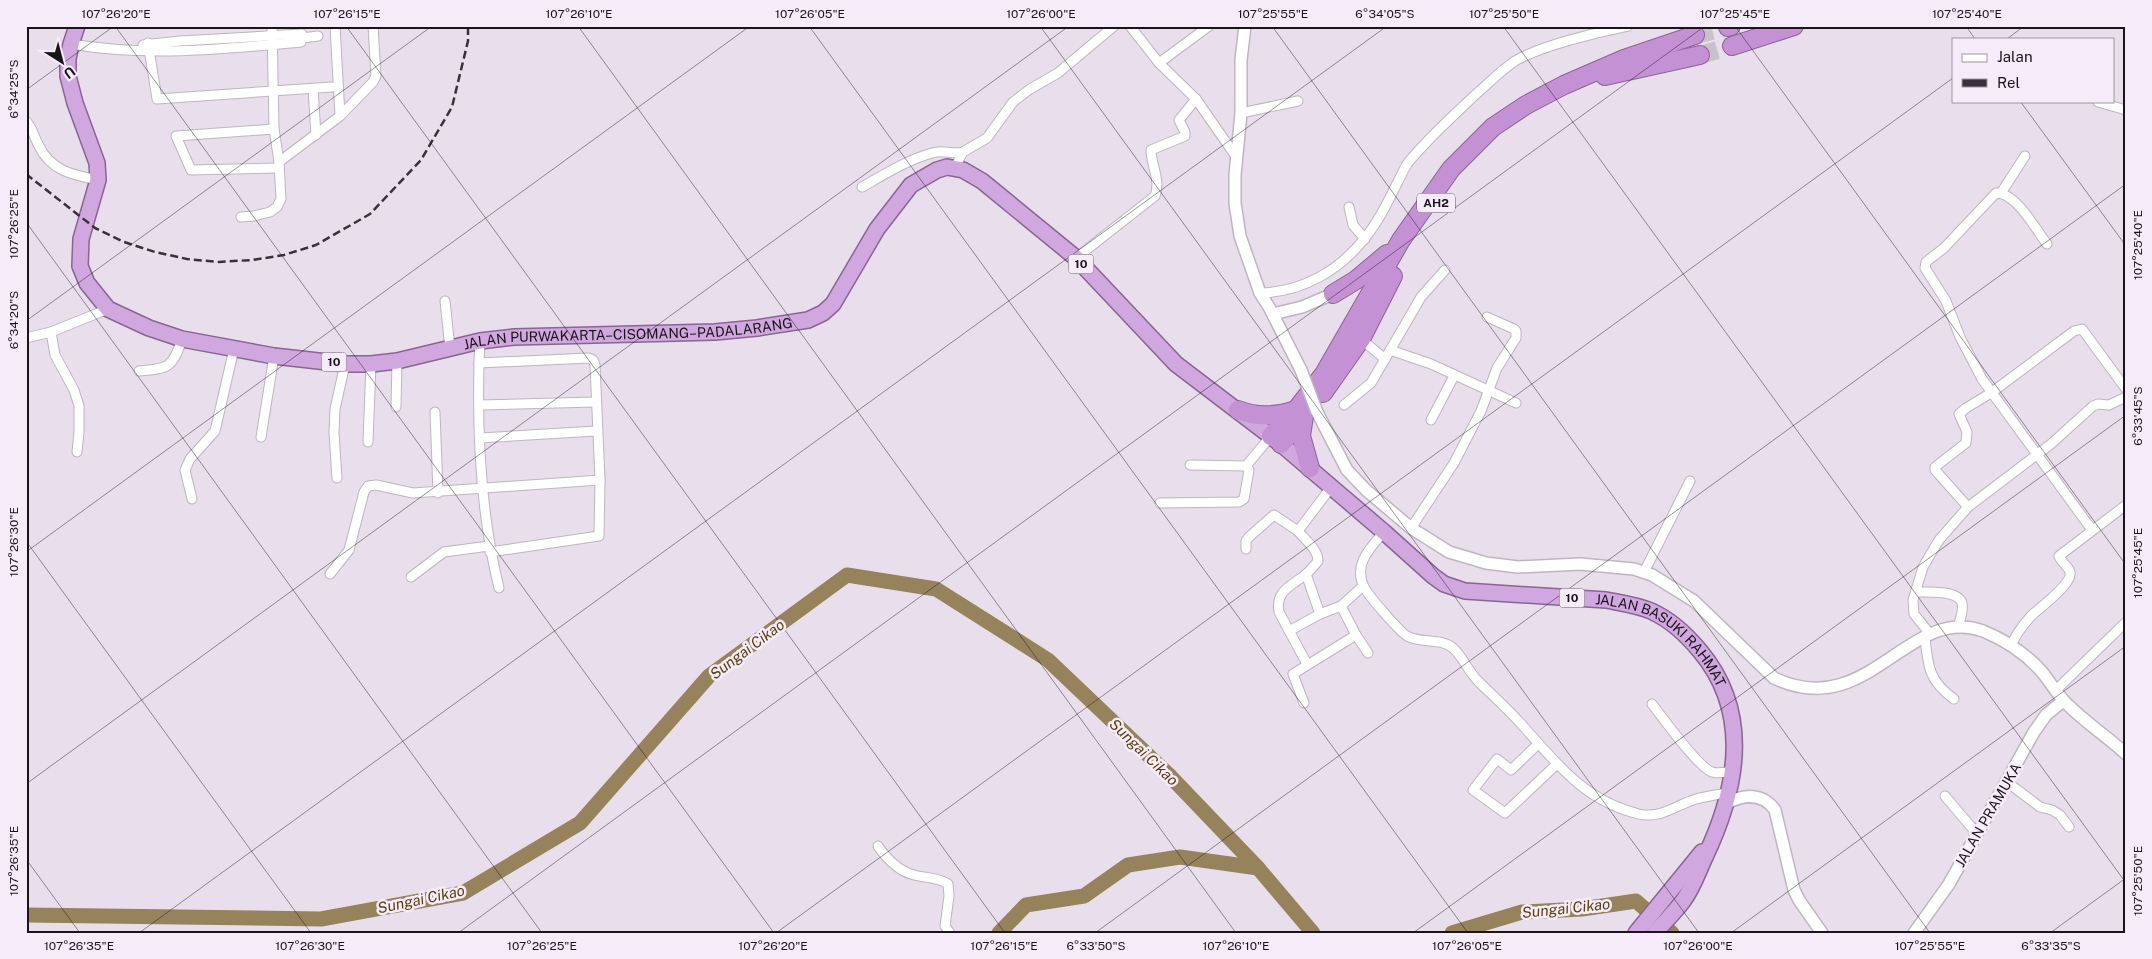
<svg xmlns="http://www.w3.org/2000/svg" width="2152" height="959" font-family="'Public Sans',sans-serif">
	<style>
		.lines { fill: none; stroke-linecap: round; stroke-linejoin: round }
		.river { stroke: #96825b; stroke-width: 15 }
		.motorway-tunnel { stroke: #cac1cc; stroke-width: 18; stroke-dasharray: 18 9; stroke-linecap: butt }
		.minor-casing { stroke: #beb5c1; stroke-width: 11 }
		.tertiary-casing { stroke: #beb5c1; stroke-width: 14 }
		.trunk-casing { stroke: #886593; stroke-width: 18 }
		.motorway-casing { stroke: #886593; stroke-width: 20 }
		.minor { stroke: #fff; stroke-width: 9 }
		.tertiary { stroke: #fff; stroke-width: 11 }
		.trunk { stroke: #d0a7de; stroke-width: 15 }
		.motorway { stroke: #c591d5; stroke-width: 18 }
		.rail { stroke: #373239; stroke-width: 2.5; stroke-dasharray: 8 4; stroke-linecap: butt }
		.tertiary-bridge-casing { stroke: #beb5c1; stroke-width: 14; stroke-linecap: butt }
		.tertiary-bridge { stroke: #fff; stroke-width: 11 }
		.ticks { fill: none; stroke: #181419; stroke-width: 1; stroke-opacity: 0.45 }
		.labels { text-anchor: middle; dominant-baseline: central; stroke-width: 5; stroke-linejoin: round; paint-order: stroke }
		.shield { fill: #f6ecf9; stroke: #5b555c; stroke-width: 1 }
		.shield-label { font-size: 12px; font-weight: bold; fill: #181419 }
		.street-label { font-size: 14px; fill: #181419; stroke: #f6ecf9 }
		.water-label { font-size: 15px; font-style: italic; fill: #57420e; stroke: #f6ecf9 }
		.neatline { fill: none; stroke: #181419; stroke-width: 2 }
		.ticks-label { font-size: 12px; text-anchor: middle; fill: #181419 }
	</style>
	<rect width="100%" height="100%" fill="#e9dfec"/>
	<g class="lines">
		<g class="river">
			<polyline points="26,915 321,919 463,893 580,823 709,676 847,575 936,589 1048,660 1170,776 1258,868 1313,933"/>
			<polyline points="999,933 1026,905 1084,896 1128,865 1180,857 1258,868"/>
			<polyline points="1452,933 1522,912 1582,909 1636,901 1672,933"/>
		</g>
		<g class="motorway-tunnel">
			<polyline points="1695,35 1728,27"/>
			<polyline points="1700,55 1732,46"/>
		</g>
		<defs>
			<g id="minor">
				<polyline points="335,26 340,116"/>
				<polyline points="1130,26 1159,63"/>
				<polyline points="148,43 157,99 332,87"/>
				<path d="M71,44c76,13 153,5 230,-2l1,-4 16,-2"/>
				<polyline points="143,45 180,41 302,34 302,38"/>
				<polyline points="313,89 316,135"/>
				<polyline points="1196,99 1237,158"/>
				<polyline points="2098,102 2126,110"/>
				<polyline points="1241,113 1298,101"/>
				<path d="M26,121c7,8 8,16 13,25 12,25 34,29 59,34"/>
				<polyline points="274,129 176,136 191,170 278,168"/>
				<polyline points="279,162 340,116 373,82 376,76 373,26"/>
				<polyline points="955,167 963,152 987,138 1013,102 1030,89 1058,73 1114,26"/>
				<path d="M862,187c23,-13 45,-27 70,-34 11,-4 20,2 31,-1"/>
				<polyline points="2001,193 2025,156"/>
				<polyline points="1349,207 1353,225 1365,239"/>
				<polyline points="241,217 254,216 270,212 277,207 281,199 279,162 274,129 272,26"/>
				<path d="M2047,244c-11,-14 -31,-52 -51,-51l-52,55 -18,14 -1,6 21,33 14,36 22,42 110,151"/>
				<path d="M1076,258l79,-62c6,-16 -4,-31 -4,-46l34,-14v-4l-6,-12 17,-21 -37,-36 50,-37"/>
				<path d="M1260,293c42,-1 79,-22 105,-55 18,-22 29,-50 42,-74 20,-25 44,-46 67,-68 13,-11 26,-25 41,-35 25,-15 83,-29 113,-35"/>
				<polyline points="445,301 450,348"/>
				<polyline points="51,332 55,355 74,390 79,406 79,432 77,452"/>
				<polyline points="26,338 51,332 108,309"/>
				<polyline points="1361,339 1385,359 1421,297 1445,270"/>
				<path d="M480,341c0,8 -1,16 -1,23 -2,75 2,151 20,224"/>
				<polyline points="1390,350 1431,364 1516,403"/>
				<polyline points="479,363 589,358 593,360 595,365 600,480 599,536 490,552"/>
				<path d="M139,371c30,-2 34,-4 43,-32"/>
				<polyline points="479,405 596,402"/>
				<polyline points="1344,405 1371,383 1385,359"/>
				<polyline points="396,407 397,361"/>
				<polyline points="435,412 438,493"/>
				<polyline points="1431,420 1454,376"/>
				<polyline points="261,437 274,356"/>
				<polyline points="481,438 596,431"/>
				<polyline points="368,442 371,364"/>
				<polyline points="1190,465 1246,466 1271,436"/>
				<polyline points="337,478 334,433 335,409 345,364"/>
				<polyline points="192,499 185,470 190,459 215,431 234,349"/>
				<polyline points="1160,503 1239,502 1244,499 1249,470 1246,466"/>
				<polyline points="1968,507 1935,470 1935,467 1966,443 1967,432 1959,414 1966,408 1991,393 2074,331 2082,329 2126,389"/>
				<polyline points="1411,528 1454,463 1481,411 1497,368 1516,338 1516,331 1514,329 1487,317"/>
				<path d="M1298,531c7,9 20,18 20,30 -4,5 -9,11 -14,15 -14,10 -29,16 -25,36l28,52"/>
				<path d="M1384,532c-14,16 -31,32 -20,55 4,8 37,47 45,50 13,6 32,1 44,11 10,9 15,23 25,33 15,15 31,29 45,45 35,39 62,75 116,88 22,5 37,-9 57,-15 11,-3 22,-4 33,-7"/>
				<polyline points="1246,549 1246,541 1249,537 1274,515 1298,531 1332,486"/>
				<polyline points="1644,572 1690,481"/>
				<polyline points="330,574 349,550 364,492 368,486 376,485 413,493 600,480"/>
				<polyline points="1306,574 1320,614"/>
				<polyline points="411,577 444,552 489,546"/>
				<path d="M1917,592c10,0 41,-2 45,11 2,7 -2,17 -4,24"/>
				<polyline points="1289,631 1320,614 1341,606"/>
				<polyline points="1930,634 1914,614 1913,600 1923,567 1939,540 1968,507 2051,444 2093,406 2098,404 2109,405 2126,397"/>
				<polyline points="1356,635 1368,653"/>
				<path d="M1925,638c3,29 4,43 29,61"/>
				<path d="M2011,646c4,-11 12,-21 20,-30 8,-8 42,-32 39,-44 -2,-6 -9,-10 -11,-16l67,-51"/>
				<polyline points="2056,690 2126,622"/>
				<polyline points="1304,703 1293,674 1356,635 1341,606 1363,586"/>
				<path d="M1652,704c10,13 47,64 60,68 6,2 14,0 20,-1"/>
				<polyline points="1538,744 1511,770 1497,759 1473,790 1505,813 1557,764"/>
				<polyline points="2007,782 2040,807 2052,810 2060,815 2069,827"/>
				<polyline points="1945,796 1977,834"/>
				<path d="M878,846c9,13 20,25 36,29 11,3 24,2 34,9l1,12 -4,30 5,7"/>
			</g>
			<g id="tertiary">
				<polyline points="1245,26 1241,60 1241,113 1235,175 1235,203 1240,236 1260,293 1269,307 1301,370"/>
				<polyline points="1273,314 1302,307 1333,294"/>
				<path d="M1317,412l30,58 19,20 45,38 38,24 37,11 32,4 62,-3 54,5 18,6 42,26 80,77c94,45 134,-74 209,-47 22,9 44,24 59,41 9,11 16,24 26,33 18,18 40,32 58,49"/>
				<path d="M1727,803c18,-9 36,-10 48,7l19,80 5,10 23,33"/>
				<polyline points="1914,933 1949,884 2034,732 2046,715 2063,701"/>
			</g>
			<g id="trunk">
				<path id="s1" d="M77,26l-6,18 -3,15v17l7,27 22,60 1,17 -17,59 -1,27 7,17 21,26 41,19 33,11 92,17 71,8h26l26,-3 83,-20 34,-4 201,-5 42,-4 51,-8 15,-7 10,-9 44,-75 34,-44 26,-15 10,-3 16,3 19,11 94,77 100,106 105,80 103,88 49,44 11,8 21,7 141,9c15,3 31,5 45,11 20,9 35,23 49,40 52,62 37,139 5,206 -7,15 -12,31 -22,44 -8,11 -19,21 -28,32"/>
				<polyline points="1636,933 1702,852"/>
			</g>
			<g id="motorway">
				<polyline points="1728,27 1731,26"/>
				<polyline points="1732,46 1794,26"/>
				<polyline points="1605,76 1700,55"/>
				<polyline points="1333,294 1356,280 1387,254"/>
				<polyline points="1323,393 1361,339 1393,276"/>
				<path d="M1238,410c21,8 38,6 58,0"/>
				<polyline points="1304,416 1301,436 1310,468"/>
				<polyline points="1271,436 1296,410 1324,374 1401,240 1451,169 1493,127 1526,105 1564,85 1624,59 1695,35"/>
				<polyline points="1281,444 1302,419"/>
			</g>
		</defs>
		<use href="#minor" class="minor-casing"/>
		<use href="#tertiary" class="tertiary-casing"/>
		<use href="#trunk" class="trunk-casing"/>
		<use href="#motorway" class="motorway-casing"/>
		<use href="#minor" class="minor"/>
		<use href="#tertiary" class="tertiary"/>
		<use href="#trunk" class="trunk"/>
		<use href="#motorway" class="motorway"/>
		<polyline class="rail" points="26,174 95,228 124,242 155,252 187,259 219,262 252,260 284,255 316,245 370,214 421,160 452,107 468,41 468,26"/>
		<defs>
			<polyline id="tertiary-bridge" points="1301,370 1317,412"/>
		</defs>
		<use href="#tertiary-bridge" class="tertiary-bridge-casing"/>
		<use href="#tertiary-bridge" class="tertiary-bridge"/>
	</g>
	<path class="ticks" d="M115,26l659,907M346,26l659,907M578,26l658,907M809,26l659,907M1040,26l659,907M1272,26l658,907M1503,26l623,857M1735,26l391,539M1966,26l9,13M2007,39l17,-13M26,90l88,-64M2020,101l106,145M26,222l516,711M26,321l406,-295M26,541l285,392M26,552l724,-526M26,784l1043,-758M26,859l54,74M139,933l1248,-907M458,933l1247,-907M776,933l1177,-855M1095,933l1031,-749M1413,933l713,-518M1731,933l395,-287M2050,933l76,-55"/>
	<g class="labels">
		<g class="shield">
			<rect x="1417" y="193.5" width="38" height="19" rx="4"/>
			<rect x="1068.5" y="254.5" width="25" height="19" rx="4"/>
			<rect x="321.5" y="352.5" width="25" height="19" rx="4"/>
			<rect x="1559.5" y="588.5" width="25" height="19" rx="4"/>
		</g>
		<g class="shield-label">
			<text x="1436" y="203">AH2</text>
			<text x="1081" y="264">10</text>
			<text x="334" y="362">10</text>
			<text x="1572" y="598">10</text>
		</g>
		<g class="street-label">
			<text stroke="none"><textPath href="#s1" startOffset="831">JALAN PURWAKARTA–CISOMANG–PADALARANG</textPath></text>
			<text stroke="none"><textPath href="#s1" startOffset="2111">JALAN BASUKI RAHMAT</textPath></text>
			<text transform="translate(1988 815) rotate(-60)">JALAN PRAMUKA</text>
		</g>
		<g class="water-label">
			<text transform="translate(747 649) rotate(-37)">Sungai Cikao</text>
			<text transform="translate(1144 752) rotate(44)">Sungai Cikao</text>
			<text transform="translate(421 899) rotate(-12)">Sungai Cikao</text>
			<text transform="translate(1566 908) rotate(-6)">Sungai Cikao</text>
		</g>
	</g>
	<rect width="2152" height="959" fill="none" stroke="#f6ecf9" stroke-width="55"/>
	<rect x="1952" y="38" width="162" height="65" fill="#f6ecf9" stroke="#9d969f"/>
	<rect x="1962" y="54" width="25" height="8" fill="#ffffff" stroke="#9d969f"/>
	<text x="1997" y="62" font-size="15" fill="#181419">Jalan</text>
	<rect x="1962" y="79" width="25" height="8" fill="#373239" stroke="#9d969f"/>
	<text x="1997" y="88" font-size="15" fill="#181419">Rel</text>
	<g transform="translate(62 62) rotate(144)" stroke="#f6ecf9" stroke-width="4" paint-order="stroke">
	<path d="M0-4L9 19L0 12L-9 19Z" fill="#181419"/>
	<text y="-8" font-size="14" font-weight="bold" text-anchor="middle" fill="#181419">U</text>
	</g>
	<rect x="28" y="28" width="2096" height="904" class="neatline"/>
	<g class="ticks-label">
		<text x="116" y="18">107°26'20"E</text>
		<text x="347" y="18">107°26'15"E</text>
		<text x="579" y="18">107°26'10"E</text>
		<text x="810" y="18">107°26'05"E</text>
		<text x="1041" y="18">107°26'00"E</text>
		<text x="1273" y="18">107°25'55"E</text>
		<text x="1385" y="18">6°34'05"S</text>
		<text x="1504" y="18">107°25'50"E</text>
		<text x="1735" y="18">107°25'45"E</text>
		<text x="1967" y="18">107°25'40"E</text>
		<text transform="translate(14 89) rotate(-90)" y="4">6°34'25"S</text>
		<text transform="translate(14 224) rotate(-90)" y="4">107°26'25"E</text>
		<text transform="translate(2138 245) rotate(-90)" y="4">107°25'40"E</text>
		<text transform="translate(14 320) rotate(-90)" y="4">6°34'20"S</text>
		<text transform="translate(2138 416) rotate(-90)" y="4">6°33'45"S</text>
		<text transform="translate(14 542) rotate(-90)" y="4">107°26'30"E</text>
		<text transform="translate(2138 563) rotate(-90)" y="4">107°25'45"E</text>
		<text transform="translate(14 861) rotate(-90)" y="4">107°26'35"E</text>
		<text transform="translate(2138 881) rotate(-90)" y="4">107°25'50"E</text>
		<text x="79" y="950">107°26'35"E</text>
		<text x="310" y="950">107°26'30"E</text>
		<text x="542" y="950">107°26'25"E</text>
		<text x="773" y="950">107°26'20"E</text>
		<text x="1004" y="950">107°26'15"E</text>
		<text x="1096" y="950">6°33'50"S</text>
		<text x="1236" y="950">107°26'10"E</text>
		<text x="1467" y="950">107°26'05"E</text>
		<text x="1698" y="950">107°26'00"E</text>
		<text x="1930" y="950">107°25'55"E</text>
		<text x="2051" y="950">6°33'35"S</text>
	</g>
</svg>
